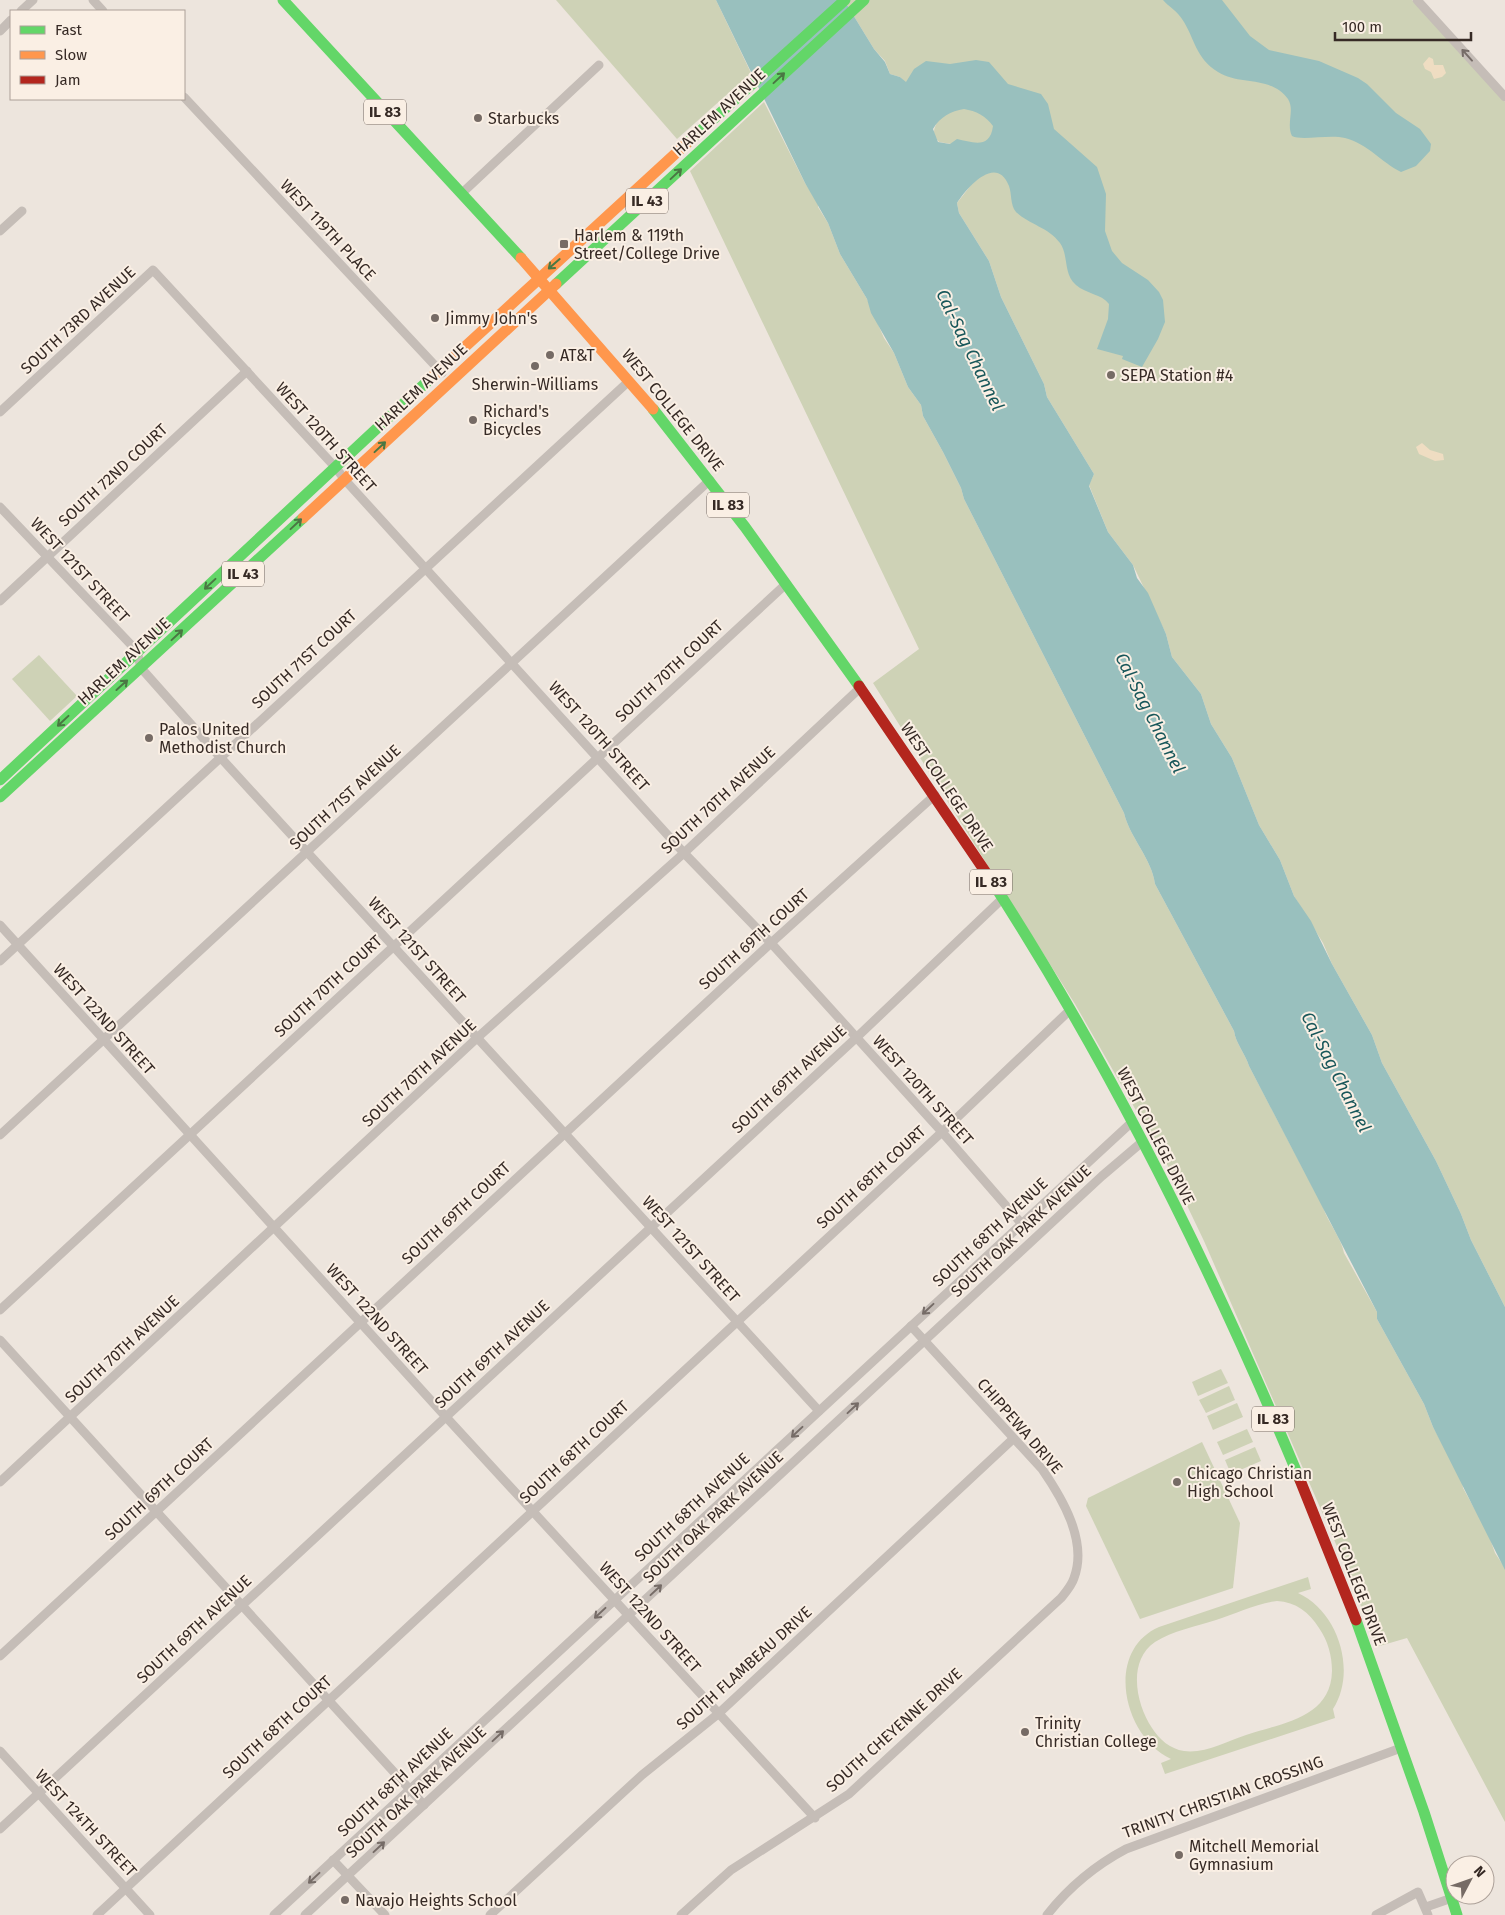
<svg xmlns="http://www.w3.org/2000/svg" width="1505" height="1915" font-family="'Fira Sans',sans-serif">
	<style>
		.green { fill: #ced2b6; fill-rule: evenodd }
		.sand { fill: #efddc2 }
		.water { fill: #99c0be; fill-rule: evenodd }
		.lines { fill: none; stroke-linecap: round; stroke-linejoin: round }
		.street { stroke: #c5bdb7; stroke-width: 9 }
		.fast { stroke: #63d668; stroke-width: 11 }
		.slow { stroke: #ff974d; stroke-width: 11 }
		.jam { stroke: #b3261e; stroke-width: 11 }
		.oneway { stroke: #766c67 }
		.oneway2 { stroke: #4a7743 }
		.poi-dot { fill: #766b65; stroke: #faefe4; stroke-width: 2 }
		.labels { text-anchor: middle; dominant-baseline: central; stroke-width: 4; stroke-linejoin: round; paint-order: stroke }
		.shield { fill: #faefe4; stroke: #71655e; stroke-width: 1 }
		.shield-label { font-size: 15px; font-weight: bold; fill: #362a25 }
		.street-label { font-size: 16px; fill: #362a25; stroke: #faefe4 }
		.poi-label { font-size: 16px; fill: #362a25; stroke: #faefe4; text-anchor: start }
		.water-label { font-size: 18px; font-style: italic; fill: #18575a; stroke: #faefe4 }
	</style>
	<rect width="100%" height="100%" fill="#ede5dd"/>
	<g class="green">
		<polygon points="556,0 716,0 751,73 677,139"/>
		<path d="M844,0h568l93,102v1205l-34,-67 -10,-26 -25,-53 -54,-98 -10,-28 -40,-71 -9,-21 -29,-47 -14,-36 -21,-35 -27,-67 -21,-34 -10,-30 -29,-37 -6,-23 -33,-69 -25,-33 -19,-47 5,-11 -47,-77 -3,-13 -43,-87 -12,-36 -30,-48 -2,-10 14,-18 -20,-41 -12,-2c-7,-7 -6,-13 -1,-21l-28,-43 -4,5 -6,-6 -10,-3 -5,-13 -11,-12z"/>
		<path d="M764,102l41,81 13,20v4l10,16 12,31 27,45 17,39 10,15 14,34 13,18 2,11 20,36 18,36 3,11 160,314c6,25 28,46 31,71l79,147c2,13 11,22 15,35l74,141c5,16 18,30 21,46l33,59v7l47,85 9,23 29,53 1,8 25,45 7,20 10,15v254l-98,-184 -31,9 -27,-73 -145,-333 -35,-73 -94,-164 -202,-321 46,-34 -229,-478z"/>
		<polygon points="39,655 77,696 50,721 12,679"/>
		<polygon points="1221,1369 1228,1383 1198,1396 1192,1382"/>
		<polygon points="1229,1386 1235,1400 1206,1413 1199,1400"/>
		<polygon points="1237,1403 1243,1417 1213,1430 1207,1416"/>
		<polygon points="1247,1429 1253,1442 1223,1455 1217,1442"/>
		<polygon points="1202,1442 1240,1523 1233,1588 1140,1619 1086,1506 1088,1498"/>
		<polygon points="1255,1447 1261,1461 1231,1474 1225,1460"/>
		<path d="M1308,1577l3,12 -13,4c41,19 59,79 35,116l2,9 -170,56 -4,-11 10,-4c-48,-22 -67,-108 -12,-132zM1277,1601c19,1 32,11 42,27 9,13 13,28 13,43 -1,47 -50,52 -86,64 -18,6 -42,19 -62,16 -14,-2 -25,-12 -32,-23 -16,-24 -25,-67 3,-86 17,-11 42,-16 61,-22 19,-6 41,-17 61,-19z"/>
	</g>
	<g class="sand">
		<polygon points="1429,57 1433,59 1434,65 1443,65 1446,73 1442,77 1434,79 1431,72 1425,69 1423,64"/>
		<polygon points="1422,443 1430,450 1443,454 1444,460 1435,461 1419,454 1416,447"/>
	</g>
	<g class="water">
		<path d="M716,0h128l30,49 11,13 5,12 10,3 6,5 8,-13 12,-8 24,3 26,-4 13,2 19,22 33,10 7,10 6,25 43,38 9,27 -1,37 7,20 10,12 26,17 11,12 4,8 2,22 -7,17 -16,28 -20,-8 1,-3 -26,-7 11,-30 1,-15c-7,-10 -23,-10 -33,-19 -13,-11 -7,-29 -16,-42 -12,-16 -30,-18 -44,-31 -6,-7 -4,-18 -7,-26 -13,-33 -43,3 -52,17l2,10 30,48 12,36 43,87 3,13 47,77 -5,12 19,46 25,33 4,13 11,15 18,41 6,23 29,37 10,30 21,34 27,67 21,35 14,36 17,25 21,43 40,71 10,28 54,98 25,53 10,26 34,67v263l-72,-143 -9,-23 -47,-85v-7l-128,-246c-4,-13 -13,-22 -15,-35l-79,-147c-3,-25 -25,-46 -31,-71l-160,-314 -3,-11 -18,-36 -20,-36 -2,-11 -13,-18 -14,-34 -23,-40 -4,-14 -27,-45 -12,-31 -23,-40zM964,109c12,2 22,7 29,17 -3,24 -21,16 -36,13l-7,5 -12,-2 -5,-13c7,-12 18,-18 31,-20z"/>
		<path d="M1163,0h59l28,36 19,14 50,11 39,17 9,6 29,29 24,16 11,15 -1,7 -14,15 -15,6c-20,-10 -33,-28 -56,-34 -15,-4 -43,3 -53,-2 -6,-12 3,-26 -4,-37 -18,-24 -48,-13 -70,-27 -23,-14 -23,-34 -36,-53 -5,-8 -14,-13 -19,-19z"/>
	</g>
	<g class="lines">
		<g class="street">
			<polyline points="93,0 103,11"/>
			<polyline points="1417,0 1505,97"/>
			<polyline points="21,11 33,0"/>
			<polyline points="0,31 11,20"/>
			<polyline points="184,97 442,373"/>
			<polyline points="461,194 599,65"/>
			<polyline points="0,231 22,211"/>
			<polyline points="0,412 153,270 336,468 345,480 684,853 771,943 942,1132 1021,1223"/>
			<polyline points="0,507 137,651 141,668 220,757 819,1411"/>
			<polyline points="0,601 247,371"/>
			<polyline points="0,925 446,1417 815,1818"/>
			<polyline points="0,961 629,381"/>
			<polyline points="0,1135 710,480"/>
			<polyline points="0,1310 786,584"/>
			<polyline points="0,1340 424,1805"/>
			<polyline points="0,1482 477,1038 684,853 860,688"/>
			<polyline points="0,1656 771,943 935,795"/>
			<polyline points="0,1751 150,1915"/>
			<polyline points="0,1829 856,1038 1002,899"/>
			<polyline points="333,1860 385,1915"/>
			<polyline points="1426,1907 1452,1898"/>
			<polyline points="97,1915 942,1132 1070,1010"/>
			<polyline points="274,1915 1132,1122"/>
			<polyline points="305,1915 1102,1176 1142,1142"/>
			<polyline points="490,1915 642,1775 718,1714 1013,1439"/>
			<path d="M681,1915l50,-45 118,-76 212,-196c5,-6 11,-13 13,-20 14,-37 -12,-80 -32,-109l-131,-143"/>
			<path d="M1047,1915c22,-28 47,-49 79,-66l275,-101"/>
			<polyline points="1376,1915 1418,1892 1428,1915"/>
		</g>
		<g class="fast">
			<polyline points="283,0 521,258"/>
			<polyline points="687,143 845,0"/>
			<polyline points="556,284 864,0"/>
			<polyline points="653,409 745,527 859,686"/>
			<polyline points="0,780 432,377"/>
			<polyline points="0,797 303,518"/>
			<path d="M989,877c123,189 224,394 311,603"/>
			<polyline points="1356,1620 1424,1812 1457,1915"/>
		</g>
		<g class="slow">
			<polyline points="521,258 653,409"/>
			<polyline points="432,377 687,143"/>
			<polyline points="303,518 556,284"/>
		</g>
		<g class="jam">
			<polyline points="859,686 989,877"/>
			<polyline points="1300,1480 1356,1620"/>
		</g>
	</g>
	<defs><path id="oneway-shaft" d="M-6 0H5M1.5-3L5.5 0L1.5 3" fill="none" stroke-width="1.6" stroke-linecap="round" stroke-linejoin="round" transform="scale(1.25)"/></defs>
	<g class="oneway">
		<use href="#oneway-shaft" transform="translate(1467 55) rotate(-132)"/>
		<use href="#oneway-shaft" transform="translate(928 1309) rotate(137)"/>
		<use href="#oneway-shaft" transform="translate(853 1408) rotate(-43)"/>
		<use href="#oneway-shaft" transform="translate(797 1432) rotate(137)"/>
		<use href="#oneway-shaft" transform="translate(656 1590) rotate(-43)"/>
		<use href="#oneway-shaft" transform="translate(600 1613) rotate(137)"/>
		<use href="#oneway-shaft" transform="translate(498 1736) rotate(-43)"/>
		<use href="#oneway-shaft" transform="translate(379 1847) rotate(-43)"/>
		<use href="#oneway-shaft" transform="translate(314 1878) rotate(137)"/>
	</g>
	<g class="oneway2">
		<use href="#oneway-shaft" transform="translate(779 78) rotate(-43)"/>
		<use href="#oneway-shaft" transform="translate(676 174) rotate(-43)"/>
		<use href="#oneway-shaft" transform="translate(554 264) rotate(139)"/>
		<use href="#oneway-shaft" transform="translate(380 447) rotate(-43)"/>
		<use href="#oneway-shaft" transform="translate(296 524) rotate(-43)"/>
		<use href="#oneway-shaft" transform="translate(210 584) rotate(137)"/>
		<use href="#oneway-shaft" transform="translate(177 635) rotate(-43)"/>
		<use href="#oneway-shaft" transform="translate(122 685) rotate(-42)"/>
		<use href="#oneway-shaft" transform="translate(63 721) rotate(137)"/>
	</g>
	<g class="poi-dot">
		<circle cx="478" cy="118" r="5"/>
		<rect x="559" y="239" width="10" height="10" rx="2.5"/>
		<circle cx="435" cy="318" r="5"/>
		<circle cx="550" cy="355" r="5"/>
		<circle cx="535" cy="366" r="5"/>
		<circle cx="1111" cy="375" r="5"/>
		<circle cx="473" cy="420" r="5"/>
		<circle cx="149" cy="738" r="5"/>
		<circle cx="1177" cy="1482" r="5"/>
		<circle cx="1025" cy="1732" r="5"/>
		<circle cx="1179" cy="1855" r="5"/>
		<circle cx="345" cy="1900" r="5"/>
	</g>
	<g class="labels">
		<g class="shield">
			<rect x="364" y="99.5" width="42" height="25" rx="4"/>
			<rect x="626" y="188.5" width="42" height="25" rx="4"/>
			<rect x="707" y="492.5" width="42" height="25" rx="4"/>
			<rect x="222" y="561.5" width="42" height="25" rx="4"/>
			<rect x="970" y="869.5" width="42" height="25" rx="4"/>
			<rect x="1252" y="1406.5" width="42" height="25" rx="4"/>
		</g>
		<g class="shield-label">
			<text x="385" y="112">IL 83</text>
			<text x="647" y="201">IL 43</text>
			<text x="728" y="505">IL 83</text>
			<text x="243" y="574">IL 43</text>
			<text x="991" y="882">IL 83</text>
			<text x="1273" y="1419">IL 83</text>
		</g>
		<g class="street-label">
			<text transform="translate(719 112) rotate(-43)">HARLEM AVENUE</text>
			<text transform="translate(328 230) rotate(47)">WEST 119TH PLACE</text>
			<text transform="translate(78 320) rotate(-43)">SOUTH 73RD AVENUE</text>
			<text transform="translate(421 387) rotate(-43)">HARLEM AVENUE</text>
			<text transform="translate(673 410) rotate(51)">WEST COLLEGE DRIVE</text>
			<text transform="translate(326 437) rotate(48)">WEST 120TH STREET</text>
			<text transform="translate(113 475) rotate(-43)">SOUTH 72ND COURT</text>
			<text transform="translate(80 570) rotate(47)">WEST 121ST STREET</text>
			<text transform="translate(304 659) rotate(-43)">SOUTH 71ST COURT</text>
			<text transform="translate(124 661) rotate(-43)">HARLEM AVENUE</text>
			<text transform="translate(669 671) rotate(-43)">SOUTH 70TH COURT</text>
			<text transform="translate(599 736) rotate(48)">WEST 120TH STREET</text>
			<text transform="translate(947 787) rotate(56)">WEST COLLEGE DRIVE</text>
			<text transform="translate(345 797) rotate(-43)">SOUTH 71ST AVENUE</text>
			<text transform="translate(718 800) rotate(-43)">SOUTH 70TH AVENUE</text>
			<text transform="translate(754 939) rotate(-42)">SOUTH 69TH COURT</text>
			<text transform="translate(417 950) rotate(48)">WEST 121ST STREET</text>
			<text transform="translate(328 986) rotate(-43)">SOUTH 70TH COURT</text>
			<text transform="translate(104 1019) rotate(48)">WEST 122ND STREET</text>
			<text transform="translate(419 1073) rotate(-43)">SOUTH 70TH AVENUE</text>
			<text transform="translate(789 1079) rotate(-43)">SOUTH 69TH AVENUE</text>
			<text transform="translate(923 1090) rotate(48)">WEST 120TH STREET</text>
			<text transform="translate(1156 1136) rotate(63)">WEST COLLEGE DRIVE</text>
			<text transform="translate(871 1177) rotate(-43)">SOUTH 68TH COURT</text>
			<text transform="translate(456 1213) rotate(-43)">SOUTH 69TH COURT</text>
			<text transform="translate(1021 1231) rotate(-43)">SOUTH OAK PARK AVENUE</text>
			<text transform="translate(990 1232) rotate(-43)">SOUTH 68TH AVENUE</text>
			<text transform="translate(691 1249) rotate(48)">WEST 121ST STREET</text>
			<text transform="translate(377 1319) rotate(48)">WEST 122ND STREET</text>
			<text transform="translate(122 1349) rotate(-43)">SOUTH 70TH AVENUE</text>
			<text transform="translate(492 1354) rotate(-43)">SOUTH 69TH AVENUE</text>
			<text transform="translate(1020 1426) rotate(49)">CHIPPEWA DRIVE</text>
			<text transform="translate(574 1452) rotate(-43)">SOUTH 68TH COURT</text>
			<text transform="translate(159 1489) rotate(-43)">SOUTH 69TH COURT</text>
			<text transform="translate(692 1507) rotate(-43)">SOUTH 68TH AVENUE</text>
			<text transform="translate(713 1517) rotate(-43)">SOUTH OAK PARK AVENUE</text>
			<text transform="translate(1354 1574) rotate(69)">WEST COLLEGE DRIVE</text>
			<text transform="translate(650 1617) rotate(48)">WEST 122ND STREET</text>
			<text transform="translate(194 1629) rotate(-43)">SOUTH 69TH AVENUE</text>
			<text transform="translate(744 1668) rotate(-42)">SOUTH FLAMBEAU DRIVE</text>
			<text transform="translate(277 1727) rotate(-43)">SOUTH 68TH COURT</text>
			<text transform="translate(894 1730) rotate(-42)">SOUTH CHEYENNE DRIVE</text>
			<text transform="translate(395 1782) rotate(-43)">SOUTH 68TH AVENUE</text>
			<text transform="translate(416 1792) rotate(-43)">SOUTH OAK PARK AVENUE</text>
			<text transform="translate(1223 1797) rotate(-20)">TRINITY CHRISTIAN CROSSING</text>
			<text transform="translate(86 1823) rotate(47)">WEST 124TH STREET</text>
		</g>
		<g class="poi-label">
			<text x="488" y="118">Starbucks</text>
			<text x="574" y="235">Harlem &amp; 119th<tspan x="574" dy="18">Street/College Drive</tspan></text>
			<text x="445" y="318">Jimmy John's</text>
			<text x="560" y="355">AT&amp;T</text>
			<text x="1121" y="375">SEPA Station #4</text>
			<text x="535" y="384" text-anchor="middle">Sherwin-Williams</text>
			<text x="483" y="411">Richard's<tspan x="483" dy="18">Bicycles</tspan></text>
			<text x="159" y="729">Palos United<tspan x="159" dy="18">Methodist Church</tspan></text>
			<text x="1187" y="1473">Chicago Christian<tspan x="1187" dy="18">High School</tspan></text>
			<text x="1035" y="1723">Trinity<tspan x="1035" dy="18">Christian College</tspan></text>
			<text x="1189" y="1846">Mitchell Memorial<tspan x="1189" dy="18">Gymnasium</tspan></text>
			<text x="355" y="1900">Navajo Heights School</text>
		</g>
		<g class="water-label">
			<text transform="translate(970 350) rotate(64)">Cal-Sag Channel</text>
			<text transform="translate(1150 713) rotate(63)">Cal-Sag Channel</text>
			<text transform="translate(1336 1072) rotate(63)">Cal-Sag Channel</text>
		</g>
	</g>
	<rect x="10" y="10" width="175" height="90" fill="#faefe4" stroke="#aca098"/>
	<rect x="20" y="26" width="25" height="8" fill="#63d668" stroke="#aca098"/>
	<text x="55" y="35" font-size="15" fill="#362a25">Fast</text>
	<rect x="20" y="51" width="25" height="8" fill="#ff974d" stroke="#aca098"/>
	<text x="55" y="60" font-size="15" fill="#362a25">Slow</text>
	<rect x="20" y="76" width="25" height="8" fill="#b3261e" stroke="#aca098"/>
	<text x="55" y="85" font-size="15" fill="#362a25">Jam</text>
	<g transform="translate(1470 1880) rotate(49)"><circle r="24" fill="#faefe4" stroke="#aca098"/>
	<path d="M0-4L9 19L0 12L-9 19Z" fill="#766b65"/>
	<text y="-8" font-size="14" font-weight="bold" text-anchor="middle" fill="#362a25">N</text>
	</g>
	<path d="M1335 32v8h136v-8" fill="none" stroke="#362a25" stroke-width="2.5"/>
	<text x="1342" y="32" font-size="15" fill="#362a25" stroke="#faefe4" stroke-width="4" paint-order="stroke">100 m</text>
</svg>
